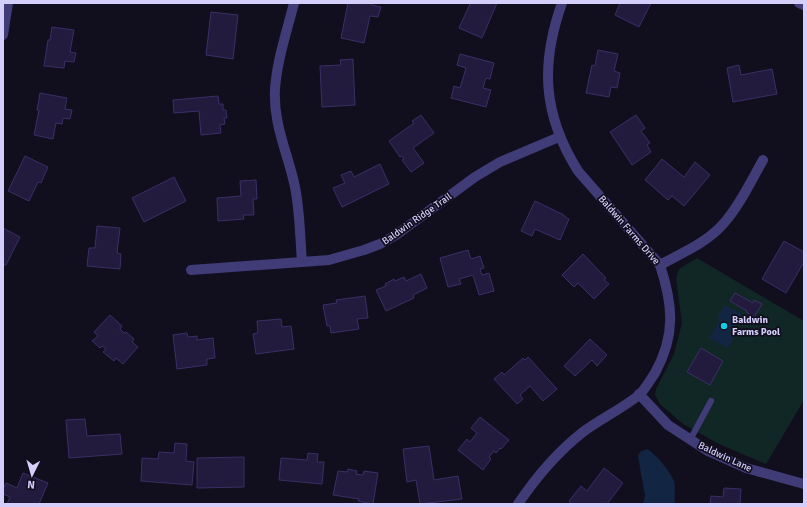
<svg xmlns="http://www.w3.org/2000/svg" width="807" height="507" font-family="Signika,sans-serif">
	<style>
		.green { fill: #112726 }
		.water { fill: #122542 }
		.building { fill: #221b3d; stroke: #3b2f67 }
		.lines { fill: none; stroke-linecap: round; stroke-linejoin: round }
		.service { stroke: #403c78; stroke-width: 6 }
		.minor { stroke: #403c78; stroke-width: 10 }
		.tertiary { stroke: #403c78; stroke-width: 10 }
		.poi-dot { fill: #13cbe2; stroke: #110e1d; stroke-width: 1.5 }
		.labels { text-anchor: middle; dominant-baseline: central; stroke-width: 3.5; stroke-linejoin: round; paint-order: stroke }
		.street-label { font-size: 10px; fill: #d4cefb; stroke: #110e1d }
		.poi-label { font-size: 10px; font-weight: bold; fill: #d4cefb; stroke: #110e1d; text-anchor: start }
	</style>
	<rect width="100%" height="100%" fill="#110e1d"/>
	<polygon class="green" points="697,258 804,321 804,400 766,464 719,444 683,424 660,404 655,395 656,389 674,354 682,323 676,279 679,269"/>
	<g class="water">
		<polygon points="725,305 742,314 735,327 733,326 729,333 735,336 728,348 709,338 720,320 717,318"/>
		<path d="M647,449c9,5 23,22 27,32 2,7 0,16 1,23h-32l2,-8 -7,-40 2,-4z"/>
	</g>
	<g class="building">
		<polygon points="348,3 372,3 372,5 381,7 378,17 370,16 364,43 341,38"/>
		<polygon points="467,3 497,3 482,38 459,28 470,4"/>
		<polygon points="620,3 651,3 639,27 615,15"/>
		<polygon points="211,12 238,15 233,59 206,55"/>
		<polygon points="52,27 74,30 70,52 76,53 74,62 65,61 64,68 44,66 48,40 50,40"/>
		<polygon points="598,50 618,54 614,71 620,73 617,88 611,87 609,97 586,93 592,65 595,66"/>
		<polygon points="460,54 494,63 490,79 486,78 483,88 491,90 486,107 451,98 454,86 460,88 466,68 457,65"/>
		<polygon points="353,59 355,105 322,107 320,66 341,65 340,60"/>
		<polygon points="739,65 741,75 772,69 777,94 733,102 727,68"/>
		<polygon points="40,93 67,98 65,109 72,110 70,119 63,118 62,124 56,123 53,139 34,135 39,110 37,110"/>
		<polygon points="218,96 219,104 223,104 223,110 226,110 227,118 224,118 225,124 220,125 221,133 201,135 199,111 174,113 173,100"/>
		<polygon points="421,115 434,133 413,148 424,163 411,172 402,160 404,159 402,156 400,157 389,141 414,123 412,121"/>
		<polygon points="636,115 645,128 641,131 650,143 647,145 651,152 632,165 610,132"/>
		<polygon points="25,156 48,167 41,183 38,182 29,201 8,191"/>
		<polygon points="662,159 684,177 695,162 710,175 684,206 672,196 668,200 645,180"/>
		<polygon points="380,164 389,184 342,207 333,188 345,183 341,175 351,171 354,177"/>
		<polygon points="174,177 186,201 144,222 132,198"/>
		<polygon points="256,180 257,199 253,199 254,215 243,215 244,219 218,221 217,198 241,196 240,181"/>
		<polygon points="535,201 564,215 564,216 569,219 560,240 535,229 532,236 521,231"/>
		<polygon points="97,226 120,228 117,253 121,254 120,269 87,266 89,248 95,248"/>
		<polygon points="3,228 20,237 6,265 3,265"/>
		<polygon points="784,241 804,252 804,262 786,293 762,279"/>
		<polygon points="468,250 471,259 480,256 484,268 480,269 482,275 489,273 494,291 479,295 473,275 459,279 461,284 448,287 440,258"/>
		<polygon points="583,254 606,278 604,280 609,284 594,299 578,283 574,287 562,275"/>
		<polygon points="421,274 427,288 413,295 414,298 386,311 376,290 386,286 385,284 394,279 395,281 404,277 406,281"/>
		<polygon points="735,293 753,303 754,300 762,304 754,317 746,312 747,311 730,301"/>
		<polygon points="365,296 368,318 357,319 359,329 331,333 330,326 327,326 323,305 337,303 336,300"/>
		<polygon points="110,315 122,326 120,329 124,333 126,332 134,339 132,342 138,347 123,364 116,358 114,361 103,352 106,349 102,346 100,348 92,341 98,336 94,332"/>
		<polygon points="281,319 282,327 291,326 294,349 256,354 253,334 258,333 257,321"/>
		<polygon points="187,333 188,337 197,336 197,340 213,338 215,358 207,359 207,365 177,369 173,335"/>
		<polygon points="590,339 607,355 597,366 592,360 575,376 564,366"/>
		<polygon points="701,348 723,361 710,385 687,372"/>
		<polygon points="528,357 557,389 543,401 530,386 520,395 523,399 517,404 494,379 502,372 504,375 523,358 525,360"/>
		<polygon points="480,417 509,440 501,449 500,448 496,453 494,451 489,457 491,459 483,470 458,450 467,439 470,442 477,433 471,428"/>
		<polygon points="85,419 87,436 120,434 122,454 69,458 66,420"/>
		<polygon points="175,443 187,444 186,461 194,462 192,485 141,481 142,458 158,459 159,452 174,453"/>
		<polygon points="429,446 434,480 458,476 462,499 420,504 416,480 407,482 403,449"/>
		<polygon points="308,453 318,454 317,462 324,462 322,484 279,480 281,458 307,460"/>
		<polygon points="244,457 244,487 197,488 197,458"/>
		<polygon points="604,468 623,483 607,504 572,504 569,501 581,486 587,491"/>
		<polygon points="348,469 357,471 356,474 363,475 364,471 378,473 373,504 358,501 359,499 333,495 338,471 347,472"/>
		<polygon points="23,473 48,483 39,504 7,504 10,497 3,494 3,489 6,483 17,488"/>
		<polygon points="724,488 741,489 740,504 710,504 711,496 723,497"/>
	</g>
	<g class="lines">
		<polyline class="service" points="690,440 711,401"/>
		<g class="minor">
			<path d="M294,3c-7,28 -17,57 -19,86 -2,36 13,64 20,98 5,25 5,50 7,75"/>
			<polyline points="3,35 8,3"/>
			<path d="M660,265c22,-12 48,-23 64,-42 16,-18 27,-42 39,-63"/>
			<polyline points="191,270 329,260 364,250 380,244 396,235 475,177 500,162 559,137"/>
			<polyline points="639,394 668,425 708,451 746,468 804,484"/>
			<path d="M518,504c19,-28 38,-51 65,-72 17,-13 39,-23 56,-37 6,-5 11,-15 16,-22 21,-38 18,-68 5,-108l-82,-94c-35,-56 -38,-106 -16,-168"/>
		</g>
		<polyline class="tertiary" points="799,3 804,5"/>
	</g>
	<circle class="poi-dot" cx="724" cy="326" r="4"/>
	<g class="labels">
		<g class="street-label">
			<text transform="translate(417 219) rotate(-35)">Baldwin Ridge Trail</text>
			<text transform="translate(629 230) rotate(49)">Baldwin Farms Drive</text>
			<text transform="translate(725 457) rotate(25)">Baldwin Lane</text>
		</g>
		<g class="poi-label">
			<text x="732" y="320">Baldwin<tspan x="732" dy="12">Farms Pool</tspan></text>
		</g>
	</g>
	<rect width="807" height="507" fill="none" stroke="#d4cefb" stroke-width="8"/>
	<g transform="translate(32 475) rotate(185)" stroke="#110e1d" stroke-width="3" paint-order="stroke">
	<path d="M0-3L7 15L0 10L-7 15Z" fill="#d4cefb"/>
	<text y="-6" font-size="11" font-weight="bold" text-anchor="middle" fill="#d4cefb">N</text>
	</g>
</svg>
